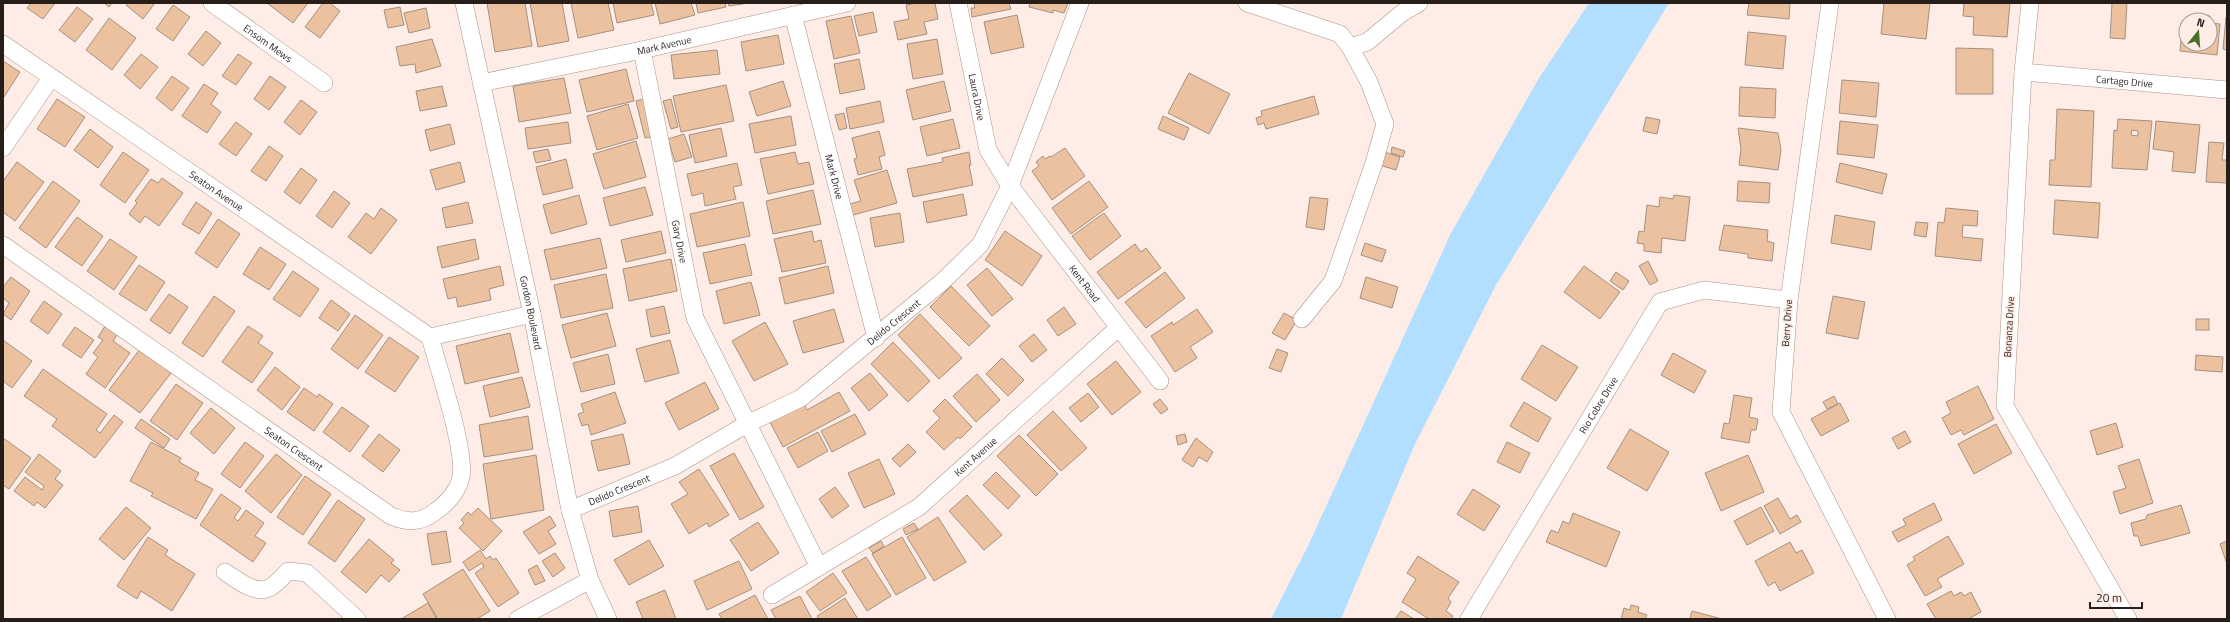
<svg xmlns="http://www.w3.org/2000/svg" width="2230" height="622" font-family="'Titillium Web',sans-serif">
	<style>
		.water { fill: #b2deff }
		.building { fill: #ebc1a0; stroke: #a59181; fill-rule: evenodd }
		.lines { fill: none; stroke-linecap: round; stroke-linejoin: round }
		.minor-casing { stroke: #ac9389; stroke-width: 18 }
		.minor { stroke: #fff; stroke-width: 17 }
		.labels { text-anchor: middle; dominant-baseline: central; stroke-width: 3; stroke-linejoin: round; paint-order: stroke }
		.street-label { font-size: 10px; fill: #271e1a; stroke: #fdede6 }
	</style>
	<rect width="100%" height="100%" fill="#fdede6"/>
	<polygon class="water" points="1589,3 1669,3 1496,285 1414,446 1341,619 1271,619 1307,548 1451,233 1539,78"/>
	<g class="building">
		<polygon points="31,3 55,3 43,19 27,8"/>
		<polygon points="104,3 112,3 109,7"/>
		<polygon points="128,3 155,3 143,19 126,5"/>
		<polygon points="267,3 308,3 293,23"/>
		<polygon points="323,3 330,3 340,11 320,38 305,27"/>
		<polygon points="487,3 525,3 532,46 495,52"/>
		<polygon points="530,3 562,3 569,41 538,47"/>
		<polygon points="571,3 608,3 614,30 578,38"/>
		<polygon points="613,3 651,3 654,15 617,23"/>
		<polygon points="655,3 691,3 695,15 660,24"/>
		<polygon points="696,3 725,3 726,7 698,13"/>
		<polygon points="728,3 749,3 729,6"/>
		<polygon points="917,3 935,3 938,19 924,22 927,34 898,40 894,22 909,19 906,5"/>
		<polygon points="974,3 1009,3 1011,9 972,17 971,8 975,8"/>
		<polygon points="1030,3 1068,3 1064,13 1053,10 1053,13 1029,7"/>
		<polygon points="1749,3 1790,3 1789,19 1747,15"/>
		<polygon points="1884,3 1930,3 1926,39 1881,34"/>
		<polygon points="1964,3 2010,3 2007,37 1973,35 1974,17 1963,16"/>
		<polygon points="2112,3 2127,3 2125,39 2110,38"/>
		<polygon points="173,5 190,17 173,41 156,29"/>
		<polygon points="77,7 93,19 75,42 59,30"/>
		<polygon points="400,7 404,25 388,28 384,10"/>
		<polygon points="426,8 430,28 409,33 404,13"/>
		<polygon points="873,12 877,32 859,36 854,16"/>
		<polygon points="2195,14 2210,16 2209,20 2194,20"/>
		<polygon points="1017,15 1024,47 991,54 984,22"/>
		<polygon points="851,16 860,53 834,59 826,21"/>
		<polygon points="2226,17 2227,17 2227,50 2223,49"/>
		<polygon points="109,18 136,38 112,70 86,50"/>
		<polygon points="2183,21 2186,21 2186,44 2210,44 2210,23 2220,24 2217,55 2180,51"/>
		<polygon points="206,31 221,43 203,66 188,54"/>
		<polygon points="1748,32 1786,36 1783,69 1745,65"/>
		<polygon points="778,35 784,64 746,71 741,42"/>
		<polygon points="432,39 441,66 416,73 415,64 400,66 396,47"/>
		<polygon points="937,39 943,74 913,79 907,44"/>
		<polygon points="1956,48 1993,49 1993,94 1956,94"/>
		<polygon points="717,50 720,74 674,79 671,55"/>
		<polygon points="141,54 158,67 140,89 124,75"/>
		<polygon points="238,54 252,63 236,85 222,76"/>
		<polygon points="859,59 865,89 840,94 834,64"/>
		<polygon points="3,61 20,72 4,97 3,97"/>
		<polygon points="626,69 634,101 587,112 579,80"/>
		<polygon points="1189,73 1230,94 1209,134 1168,113"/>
		<polygon points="172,76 189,88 172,111 156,98"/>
		<polygon points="270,76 286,87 269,110 254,99"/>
		<polygon points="564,78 571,113 519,122 513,86"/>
		<polygon points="1842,80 1879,83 1876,117 1839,113"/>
		<polygon points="783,81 791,106 757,116 749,92"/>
		<polygon points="944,81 951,111 913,120 906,90"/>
		<polygon points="204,84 218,93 211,104 221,112 207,133 182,116"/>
		<polygon points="726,85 734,121 681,132 673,96"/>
		<polygon points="442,86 447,106 420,111 416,91"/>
		<polygon points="1740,87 1776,89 1775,118 1739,116"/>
		<polygon points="1314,96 1319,114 1266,129 1264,123 1258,125 1256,118 1262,116 1261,111"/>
		<polygon points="648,98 657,136 645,138 636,101"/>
		<polygon points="57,99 85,117 65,147 37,129"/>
		<polygon points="671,99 678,127 671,129 663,101"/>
		<polygon points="301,100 317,112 300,135 284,122"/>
		<polygon points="880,101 884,122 850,129 846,108"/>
		<polygon points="628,104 638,138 597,150 587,116"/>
		<polygon points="2057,109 2094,111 2091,187 2049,185 2050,160 2055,160"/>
		<polygon points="844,113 847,128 839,130 835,115"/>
		<polygon points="791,116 796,145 755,153 749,124"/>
		<polygon points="1163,116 1189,128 1184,140 1158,129"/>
		<polygon points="1646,117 1660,120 1657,134 1643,131"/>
		<polygon points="953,119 960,148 927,156 920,127"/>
		<path d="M2118,119l34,2 -5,49 -35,-2 2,-38 3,1zM2132,130l6,1v5l-7,-1z"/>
		<polygon points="1840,121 1878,125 1874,158 1837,154"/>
		<polygon points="2156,121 2200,125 2195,173 2172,171 2174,152 2153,149"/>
		<polygon points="236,122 252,134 236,156 219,144"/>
		<polygon points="568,122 571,143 528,149 525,128"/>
		<polygon points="450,124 455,144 430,151 425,130"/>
		<polygon points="721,128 727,156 695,163 689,135"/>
		<polygon points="1738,128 1778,133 1781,150 1778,170 1739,165 1741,149"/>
		<polygon points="90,129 113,147 98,168 74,150"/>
		<polygon points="879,131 885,155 879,157 882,169 858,175 854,159 857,158 852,138"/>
		<polygon points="684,134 692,157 675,162 668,139"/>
		<polygon points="636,141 646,177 604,189 593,154"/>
		<polygon points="2209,142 2224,143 2222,160 2227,160 2227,183 2206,182"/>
		<polygon points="269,146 283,156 266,181 251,171"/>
		<polygon points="1392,147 1405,151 1403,157 1391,153"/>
		<polygon points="1065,148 1085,176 1052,200 1032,171 1039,166 1036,162 1043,156 1045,159 1050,156 1051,157"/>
		<polygon points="548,149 551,160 536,163 533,152"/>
		<polygon points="1381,151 1400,157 1396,170 1376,164"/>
		<polygon points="123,152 149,170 125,203 100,185"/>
		<polygon points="795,152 798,164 809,162 814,184 768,194 760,159"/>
		<polygon points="969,152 971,165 969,165 973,185 913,197 907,169 943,162 942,158"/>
		<polygon points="566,159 573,188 543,195 536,167"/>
		<polygon points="17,162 44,182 15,221 3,212 3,181"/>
		<polygon points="460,162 465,182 436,190 430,170"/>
		<polygon points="737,163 742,185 733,187 736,199 705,206 703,193 692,196 687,174"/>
		<polygon points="1840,163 1887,174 1882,194 1836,182"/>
		<polygon points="301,168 317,180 300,204 284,192"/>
		<polygon points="887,170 897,203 853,215 850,204 861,201 854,180"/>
		<polygon points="162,178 183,193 159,226 145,216 140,223 129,214 137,203 135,201 151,179 158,183"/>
		<polygon points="53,181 80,201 46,248 19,228"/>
		<polygon points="1089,181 1108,207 1071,234 1052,208"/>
		<polygon points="1738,181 1770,183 1769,203 1737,201"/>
		<polygon points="645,187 653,215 610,226 603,198"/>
		<polygon points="813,190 821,224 773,234 766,201"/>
		<polygon points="334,191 350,203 332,228 316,216"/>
		<polygon points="963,194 967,215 927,223 923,202"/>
		<polygon points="579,195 587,224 551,234 543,205"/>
		<polygon points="1674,195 1690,197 1685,241 1662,238 1661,253 1644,251 1644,244 1637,243 1639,231 1644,232 1647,205 1659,207 1660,197 1673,199"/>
		<polygon points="1310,197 1328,199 1324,230 1306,227"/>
		<polygon points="2055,200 2100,203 2098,238 2053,234"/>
		<polygon points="196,202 212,213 199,234 182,224"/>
		<polygon points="468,202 473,223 446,228 442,208"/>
		<polygon points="743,202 750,236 697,247 690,214"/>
		<polygon points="381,208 397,220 371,254 348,237 366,213 374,219"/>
		<polygon points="1946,208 1978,211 1977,226 1963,225 1962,237 1983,239 1981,261 1935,256 1938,222 1944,223"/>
		<polygon points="900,213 904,242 875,247 870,218"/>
		<polygon points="1104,213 1121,236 1090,260 1072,236"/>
		<polygon points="1835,215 1875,222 1871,250 1831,243"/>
		<polygon points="77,217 103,236 82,266 55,247"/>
		<polygon points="218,219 240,234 217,268 195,253"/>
		<polygon points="1916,222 1928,223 1926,237 1914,235"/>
		<polygon points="1724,225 1768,230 1767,241 1774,243 1772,261 1748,258 1748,254 1719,250"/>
		<polygon points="661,231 666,253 626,262 621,240"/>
		<polygon points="812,231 814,242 821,240 826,263 782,272 774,239"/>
		<polygon points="1005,231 1042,256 1022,286 985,260"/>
		<polygon points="600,238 607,268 551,280 544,250"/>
		<polygon points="110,239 137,257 114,290 87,271"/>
		<polygon points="475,239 479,259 442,268 437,247"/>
		<polygon points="1365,243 1386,250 1382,262 1361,255"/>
		<polygon points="745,244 752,275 710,284 703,253"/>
		<polygon points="1135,244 1141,252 1146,248 1161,268 1118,299 1097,272"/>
		<polygon points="260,247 286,264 269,290 243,274"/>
		<polygon points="671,259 677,291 629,301 623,269"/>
		<polygon points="1648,261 1658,281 1650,285 1639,266"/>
		<polygon points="139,265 165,282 146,311 119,294"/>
		<polygon points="500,266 504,285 489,289 491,300 458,307 456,297 448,299 443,279"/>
		<polygon points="828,266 834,293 785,304 779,278"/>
		<polygon points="1584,266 1620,292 1600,319 1564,292"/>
		<polygon points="987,268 1013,299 992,316 967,285"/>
		<polygon points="293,271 319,289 300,317 273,299"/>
		<polygon points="1165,272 1185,298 1146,328 1125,302"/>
		<polygon points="1616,272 1629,281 1623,290 1610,281"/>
		<polygon points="606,274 613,308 561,318 554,285"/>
		<polygon points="11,277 30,291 11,320 3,314 9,303 3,298 3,287"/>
		<polygon points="1366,277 1398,287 1392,308 1360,298"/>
		<polygon points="751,282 760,315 724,324 716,291"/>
		<polygon points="951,286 990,326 969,346 930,307"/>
		<polygon points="169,294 188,307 170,334 150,320"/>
		<polygon points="214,296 235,311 203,357 182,343"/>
		<polygon points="1833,296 1865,302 1858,339 1826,333"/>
		<polygon points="331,300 350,314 338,331 319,318"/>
		<polygon points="44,301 62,314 48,334 30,321"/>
		<polygon points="664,306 670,333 651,337 646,310"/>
		<polygon points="1064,307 1076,324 1058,336 1047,320"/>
		<polygon points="834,309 844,342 803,353 793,321"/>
		<polygon points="1197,309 1213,332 1190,347 1197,358 1175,372 1151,336 1172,322 1173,325"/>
		<polygon points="607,313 616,346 571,358 562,325"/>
		<polygon points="1284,313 1297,320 1285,340 1272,333"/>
		<polygon points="920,314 962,358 939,379 898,335"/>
		<polygon points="355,315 383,335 358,369 331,349"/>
		<rect x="2196" y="319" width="13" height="11"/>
		<polygon points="765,322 788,364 754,381 732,341"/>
		<polygon points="107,323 119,332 113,341 130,353 105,388 86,374 98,357 93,353 103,340 98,337"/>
		<polygon points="248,326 263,336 258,343 273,353 252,383 222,362"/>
		<polygon points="75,327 94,340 81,358 62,345"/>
		<polygon points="510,333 519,372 465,384 456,346"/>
		<polygon points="1034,334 1047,350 1032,362 1019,346"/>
		<polygon points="389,337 419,357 395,392 365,372"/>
		<polygon points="3,340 32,361 12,388 3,381"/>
		<polygon points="670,340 679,373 645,382 636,349"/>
		<polygon points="893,342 930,381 908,402 871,364"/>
		<polygon points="1542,345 1578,367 1556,401 1521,379"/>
		<polygon points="140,349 171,373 140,413 109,390"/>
		<polygon points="1277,349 1288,353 1281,372 1269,368"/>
		<polygon points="1673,353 1706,371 1694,393 1661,375"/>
		<polygon points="608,354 615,384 581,392 573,363"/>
		<polygon points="2196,355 2223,357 2222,372 2195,370"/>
		<polygon points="1002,358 1024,380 1008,396 986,374"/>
		<polygon points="1116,361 1141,392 1112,415 1087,384"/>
		<polygon points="275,367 300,387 282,410 257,390"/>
		<polygon points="43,369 107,414 96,430 100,433 114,415 123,422 95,458 52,426 57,419 24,396"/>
		<polygon points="870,373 888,395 869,411 851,388"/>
		<polygon points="977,374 1000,400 976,422 953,396"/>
		<polygon points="522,377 530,407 490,417 483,386"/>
		<polygon points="705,382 719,409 679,430 665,403"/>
		<polygon points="176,384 203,403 177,440 150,421"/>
		<polygon points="1978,386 1994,419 1964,435 1961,430 1951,435 1942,418 1951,413 1946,402"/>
		<polygon points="304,388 317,397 319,394 333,404 314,431 287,412"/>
		<polygon points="615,392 626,423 591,435 588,424 582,426 578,414 584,412 581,404"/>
		<polygon points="839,392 850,411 783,447 770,422 804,404 807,410"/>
		<polygon points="1088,393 1099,407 1081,422 1069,408"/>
		<polygon points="1734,395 1752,398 1749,417 1758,419 1756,430 1751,430 1749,443 1721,438 1724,423 1729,424"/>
		<polygon points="1834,396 1838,404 1827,409 1823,402"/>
		<polygon points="945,399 972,427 960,439 958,437 944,450 926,432 940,418 933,411"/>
		<polygon points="1160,399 1168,409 1161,414 1153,404"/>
		<polygon points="1524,402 1551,418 1538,442 1510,426"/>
		<polygon points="1840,403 1849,421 1821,436 1811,419"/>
		<polygon points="342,407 369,426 350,452 323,432"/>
		<polygon points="211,408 235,428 214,454 190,433"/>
		<polygon points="1053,411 1087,448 1061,471 1027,435"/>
		<polygon points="855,414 866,434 832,452 821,431"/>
		<polygon points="528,416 533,449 484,457 479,425"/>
		<polygon points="141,419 170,439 164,448 135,428"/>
		<polygon points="2116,423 2123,447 2097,455 2090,431"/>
		<polygon points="1996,424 2012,453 1974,474 1958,444"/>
		<polygon points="1630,429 1669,452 1647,491 1607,468"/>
		<polygon points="1905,431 1911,442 1898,449 1892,438"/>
		<polygon points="818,432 828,451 798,468 787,448"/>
		<polygon points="379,434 400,450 383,472 362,456"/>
		<polygon points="623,434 630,464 598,471 591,441"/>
		<polygon points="1185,434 1187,442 1178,445 1176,436"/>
		<polygon points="1019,435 1058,474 1036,496 997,456"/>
		<polygon points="3,438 31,458 9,489 3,485"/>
		<polygon points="1196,438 1213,452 1207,462 1199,457 1193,467 1182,460"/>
		<polygon points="151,442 181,458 179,462 199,473 195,480 213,489 196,519 151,496 153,493 130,481"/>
		<polygon points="245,442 264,456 240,488 221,474"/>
		<polygon points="1507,442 1530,453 1520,473 1497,462"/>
		<polygon points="908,444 916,452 900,467 892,459"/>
		<polygon points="734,453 764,507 740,520 710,466"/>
		<polygon points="39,454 61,471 55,479 63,485 45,508 37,502 34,506 14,491 25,477 42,490 44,486 25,472"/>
		<polygon points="276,454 302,475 271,513 245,491"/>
		<polygon points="536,455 544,510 491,519 483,464"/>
		<polygon points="1748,455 1764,492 1721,511 1705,473"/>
		<polygon points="879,459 895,494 864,508 848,473"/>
		<polygon points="2139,459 2153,503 2120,514 2113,492 2126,488 2118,466"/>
		<polygon points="699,469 729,515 709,527 707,523 689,534 671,504 688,494 679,482"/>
		<polygon points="996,472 1020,496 1008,509 983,485"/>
		<polygon points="305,476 331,494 303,535 277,517"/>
		<polygon points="835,487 849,506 832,518 819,499"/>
		<polygon points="1473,489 1500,506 1484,531 1457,514"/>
		<polygon points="221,494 241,508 234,518 238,521 246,510 264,523 255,536 266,543 253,562 200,525"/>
		<polygon points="967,495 1002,535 984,550 949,511"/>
		<polygon points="1778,498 1790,519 1797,515 1801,522 1780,534 1764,506"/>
		<polygon points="338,500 365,519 335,562 308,543"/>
		<polygon points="1934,503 1942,520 1898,542 1892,532 1906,525 1903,519"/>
		<polygon points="2181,505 2190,533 2141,546 2138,536 2134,536 2131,523 2146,519 2147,515"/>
		<polygon points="638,506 642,532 613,537 609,511"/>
		<polygon points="126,507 151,528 124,560 99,539"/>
		<polygon points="1761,507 1774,531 1747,545 1734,521"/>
		<polygon points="478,508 502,531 483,551 459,528 464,523 461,520 468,512 471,515"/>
		<polygon points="1573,513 1620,532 1606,567 1546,542 1551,530 1558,533 1563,521 1569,524"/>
		<polygon points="550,516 556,526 548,531 556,544 539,554 523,532"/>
		<polygon points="938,517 966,562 934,581 907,537"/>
		<polygon points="758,522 779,553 751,571 730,540"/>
		<polygon points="914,523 918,529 906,535 903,529"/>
		<polygon points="446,531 451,562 432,565 427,534"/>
		<polygon points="1948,536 1964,564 1937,579 1942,587 1925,596 1907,565 1915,560 1913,557"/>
		<polygon points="148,537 168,550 165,555 195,574 172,611 141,591 137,599 117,586"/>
		<polygon points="902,537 926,578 896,595 872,554"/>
		<polygon points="369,539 394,560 391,563 400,570 389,582 381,575 366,593 341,572"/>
		<polygon points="649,540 664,566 629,585 614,560"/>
		<polygon points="881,541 884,546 873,553 869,548"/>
		<polygon points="2227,541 2227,564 2220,544"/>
		<polygon points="1790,542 1796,553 1802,550 1814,573 1780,591 1775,582 1768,586 1755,561"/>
		<polygon points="480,550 486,559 490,556 493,560 496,558 519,593 498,607 475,573 484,567 482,563 469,571 463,562"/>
		<polygon points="555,553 565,568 553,577 542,561"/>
		<polygon points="1418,556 1459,582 1448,598 1451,602 1446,611 1453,616 1451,619 1429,619 1402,602 1416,579 1407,573"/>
		<polygon points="866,557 891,596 867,611 842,571"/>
		<polygon points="739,561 752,589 707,610 694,581"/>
		<polygon points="537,565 545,581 535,585 528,570"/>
		<polygon points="463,569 490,611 477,619 438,619 423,594"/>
		<polygon points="833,573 847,593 820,611 806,592"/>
		<polygon points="665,590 676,619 643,619 636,602"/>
		<polygon points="1951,591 1954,596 1961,592 1964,596 1971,592 1981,612 1968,619 1936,619 1927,604"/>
		<polygon points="755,595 768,619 722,619 719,614"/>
		<polygon points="800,596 812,619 776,619 771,610"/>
		<polygon points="845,598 858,619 819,619 817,616"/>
		<polygon points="428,603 437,619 401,619"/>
		<polygon points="1631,605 1639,607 1638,612 1647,615 1645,619 1621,619 1624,608 1630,610"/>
		<polygon points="1401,611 1414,619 1395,619"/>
		<polygon points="1692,611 1722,619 1690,619"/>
	</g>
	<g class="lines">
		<defs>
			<g id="minor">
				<path id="s1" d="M212,3l112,80"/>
				<path id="s2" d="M464,3l68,311 38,196 20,70 18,39"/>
				<path id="s3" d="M958,3l30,147 22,36 150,195"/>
				<polyline points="1247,3 1340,34 1350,47 1369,82 1385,124 1374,163 1333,281 1302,319"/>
				<polyline points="1830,3 1789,300 1781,412 1887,619"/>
				<polyline points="2030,3 2023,72 2005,406 2128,619"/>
				<path id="s4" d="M793,15l83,323"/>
				<path id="s5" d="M3,44l427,293"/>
				<polyline points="1350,47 1367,42 1402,13 1419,3"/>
				<path id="s6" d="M642,50l53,268 124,249"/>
				<path id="s7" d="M2023,72l204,18"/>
				<path id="s8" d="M481,83l161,-33 205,-47"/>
				<polyline points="3,148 51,78"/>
				<path id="s9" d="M3,245l388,271c18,7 30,7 45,-5 11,-8 22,-20 25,-34 5,-27 -23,-110 -31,-140"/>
				<polyline points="430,337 532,314"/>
				<path id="s10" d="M570,510l105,-44 72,-42 54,-26 142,-117 37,-36 30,-59 70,-183"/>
				<path d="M225,572c12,7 29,23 44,16 7,-3 14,-12 19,-17l19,2 50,46"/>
				<path id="s11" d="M772,595l147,-88 199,-179"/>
				<polyline points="518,619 590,580"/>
				<path id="s12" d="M1469,619l191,-317 44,-12 85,10"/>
			</g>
		</defs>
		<use href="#minor" class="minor-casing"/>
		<use href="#minor" class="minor"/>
	</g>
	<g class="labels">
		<g class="street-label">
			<text stroke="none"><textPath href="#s1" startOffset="69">Ensom Mews</textPath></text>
			<text stroke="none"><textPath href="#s8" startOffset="187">Mark Avenue</textPath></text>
			<text stroke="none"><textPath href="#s7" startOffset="102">Cartago Drive</textPath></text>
			<text stroke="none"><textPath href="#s3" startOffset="96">Laura Drive</textPath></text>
			<text stroke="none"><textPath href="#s4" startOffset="167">Mark Drive</textPath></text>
			<text stroke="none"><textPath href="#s5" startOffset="259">Seaton Avenue</textPath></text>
			<text stroke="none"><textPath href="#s6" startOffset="195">Gary Drive</textPath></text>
			<text stroke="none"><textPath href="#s3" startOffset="315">Kent Road</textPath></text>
			<text stroke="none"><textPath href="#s2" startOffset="317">Gordon Boulevard</textPath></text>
			<text stroke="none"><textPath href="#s10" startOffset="377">Delido Crescent</textPath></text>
			<text transform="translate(1787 323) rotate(-86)">Berry Drive</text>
			<text transform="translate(2009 327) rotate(-87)">Bonanza Drive</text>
			<text stroke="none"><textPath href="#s12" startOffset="250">Rio Cobre Drive</textPath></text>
			<text stroke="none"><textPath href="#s9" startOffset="355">Seaton Crescent</textPath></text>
			<text stroke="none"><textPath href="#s11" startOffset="247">Kent Avenue</textPath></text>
			<text stroke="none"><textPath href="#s10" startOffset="53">Delido Crescent</textPath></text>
		</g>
	</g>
	<rect width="2230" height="622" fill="none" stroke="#271e1a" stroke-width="8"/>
	<g transform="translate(2198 32) rotate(17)"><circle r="19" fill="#fdede6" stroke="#a79a94"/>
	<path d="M0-3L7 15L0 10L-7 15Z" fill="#4c7029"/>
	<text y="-6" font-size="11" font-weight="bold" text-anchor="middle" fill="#271e1a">N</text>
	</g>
	<path d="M2090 602v6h52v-6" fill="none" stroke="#271e1a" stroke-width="2"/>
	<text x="2096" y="602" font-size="12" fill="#271e1a" stroke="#fdede6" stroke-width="3" paint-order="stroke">20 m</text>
</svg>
